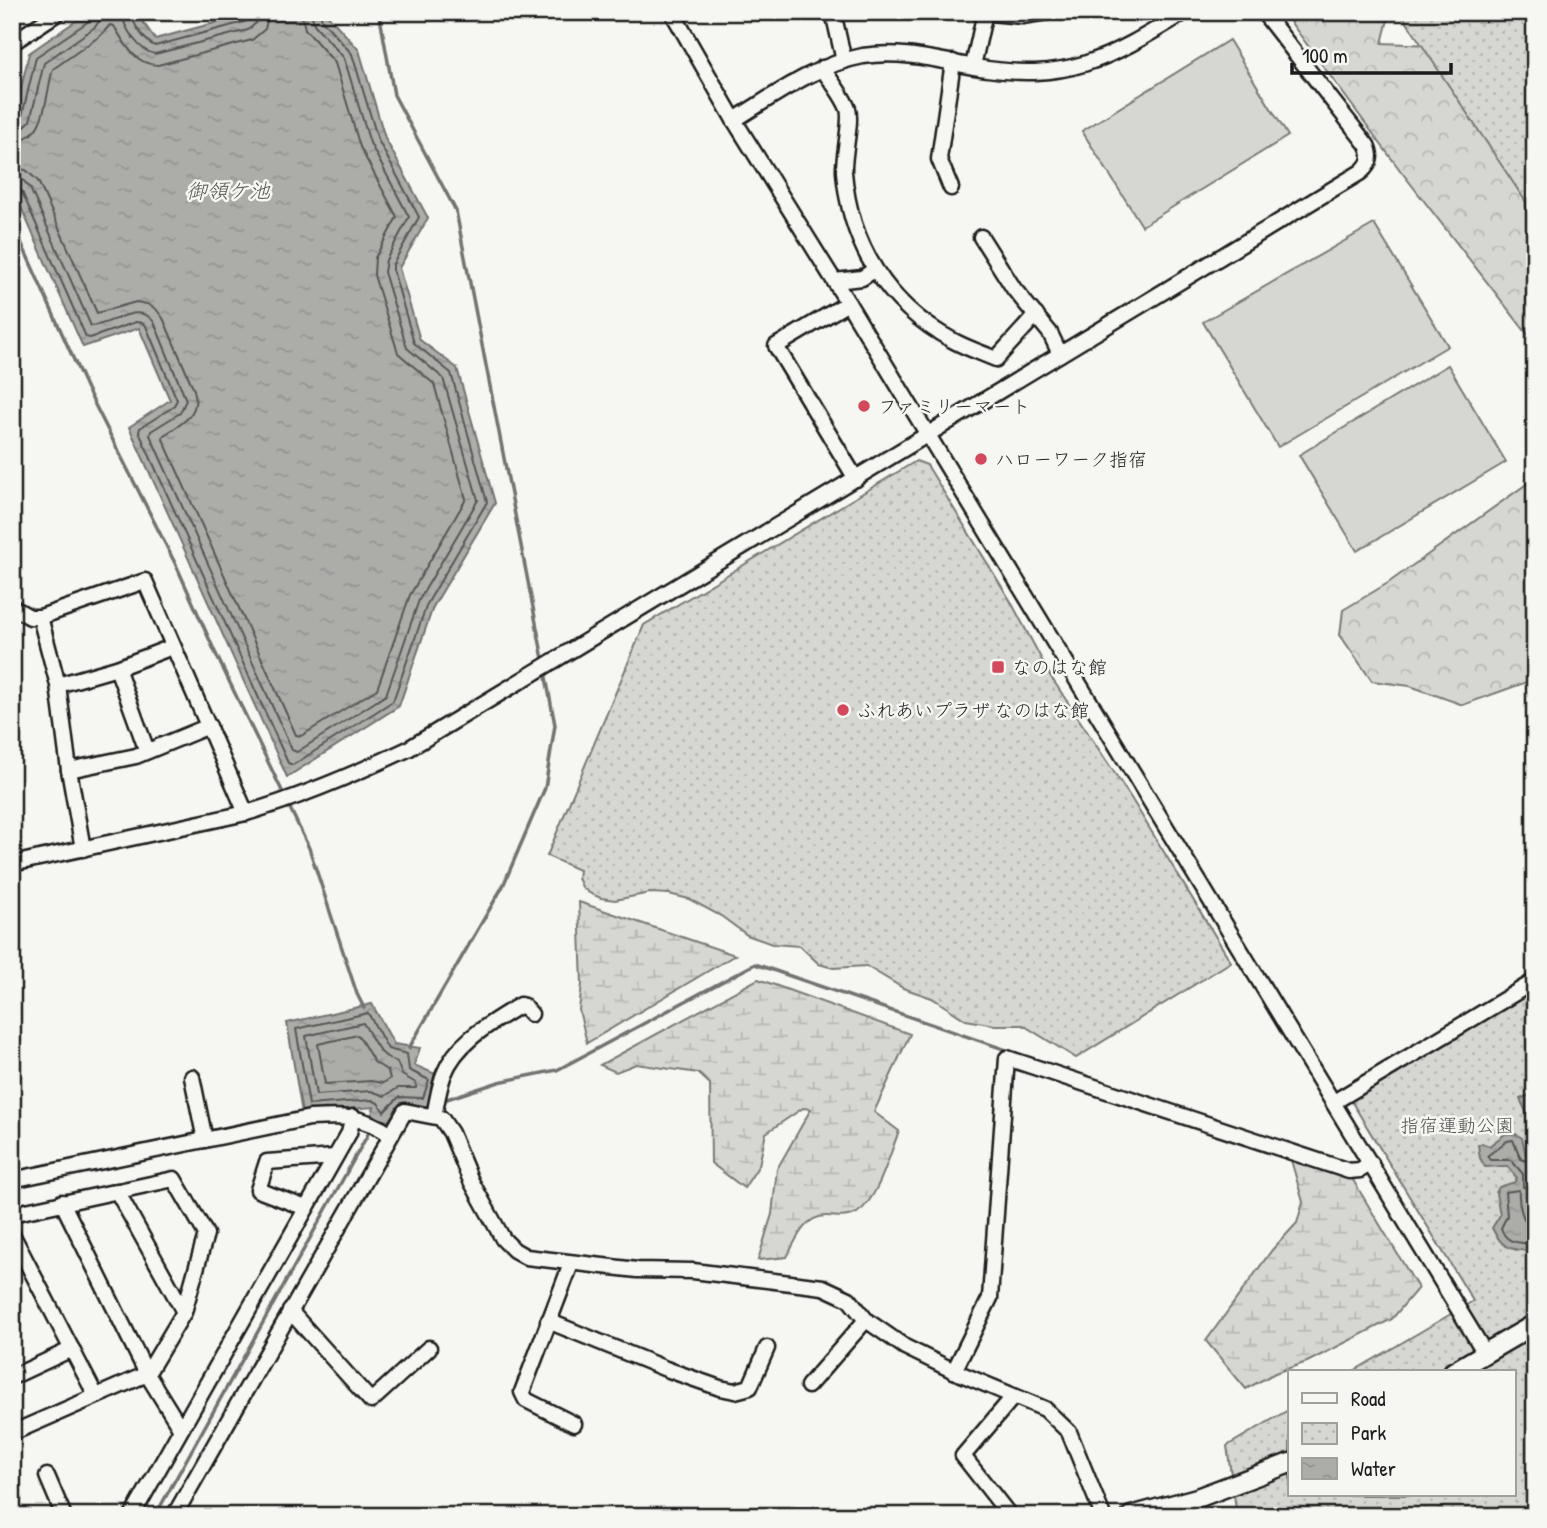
<svg xmlns="http://www.w3.org/2000/svg" width="1547" height="1528" font-family="'Patrick Hand','Klee One',sans-serif">
	<style>
		.grass { fill: #d6d6d2; stroke: #797977; stroke-width: 2 }
		.forest { fill: url(#forest-crowns); stroke: #797977; stroke-width: 2 }
		.wetland { fill: url(#wetland-marsh); stroke: #797977; stroke-width: 2 }
		.park { fill: url(#park-dots); stroke: #797977; stroke-width: 2 }
		.water { fill: url(#water-ripples); stroke: #727271; stroke-width: 2 }
		.lines { fill: none; stroke-linecap: round; stroke-linejoin: round }
		.shore { stroke: #565654; stroke-width: 2 }
		.stream { stroke: #727271; stroke-width: 3.5 }
		.minor-casing { stroke: #1c1c1c; stroke-width: 19 }
		.major-casing { stroke: #1c1c1c; stroke-width: 23 }
		.minor { stroke: #f6f6f2; stroke-width: 14 }
		.major { stroke: #f6f6f2; stroke-width: 18 }
		.poi-dot { fill: #d1495b; stroke: #f6f6f2; stroke-width: 2.5 }
		.labels { text-anchor: middle; dominant-baseline: central; stroke-width: 5; stroke-linejoin: round; paint-order: stroke }
		.poi-label { font-size: 19px; fill: #1c1c1c; stroke: #f6f6f2; text-anchor: start }
		.park-label { font-size: 19px; fill: #545453; stroke: #f6f6f2 }
		.water-label { font-size: 21px; font-style: italic; fill: #565654; stroke: #f6f6f2 }
	</style>
	<defs>
		<pattern id="forest-crowns" width="20" height="18" patternUnits="userSpaceOnUse" patternTransform="scale(1.75)"><rect width="20" height="18" fill="#d6d6d2"/><path d="M2 6a3 3 0 1 1 6 0M12 15a3 3 0 1 1 6 0" fill="none" stroke="#b7b7b4"/></pattern>
		<pattern id="wetland-marsh" width="20" height="14" patternUnits="userSpaceOnUse" patternTransform="scale(1.75)"><rect width="20" height="14" fill="#d6d6d2"/><path d="M1 5h8M5 5V1M11 12h8M15 12V8" fill="none" stroke="#b7b7b4"/></pattern>
		<pattern id="park-dots" width="8" height="8" patternUnits="userSpaceOnUse" patternTransform="scale(1.75)"><rect width="8" height="8" fill="#d6d6d2"/><path d="M2 2h.1M6 6h.1" fill="none" stroke="#b7b7b4" stroke-width="1.8" stroke-linecap="round"/></pattern>
		<pattern id="water-ripples" width="26" height="14" patternUnits="userSpaceOnUse" patternTransform="scale(1.75)"><rect width="26" height="14" fill="#acaca9"/><path d="M2 4q2-2 4 0t4 0M15 11q2-2 4 0t4 0" fill="none" stroke="#939391"/></pattern>
	</defs>
	<rect width="100%" height="100%" fill="#f6f6f2"/>
	<filter id="ink" filterUnits="userSpaceOnUse"><feTurbulence type="fractalNoise" baseFrequency=".0143" numOctaves="2"/><feDisplacementMap in="SourceGraphic" scale="14" xChannelSelector="R" yChannelSelector="G"/><feConvolveMatrix kernelMatrix="1 2 1 2 8 2 1 2 1" color-interpolation-filters="sRGB"/></filter>
	<g filter="url(#ink)">
		<g class="grass">
			<polygon points="1229,40 1288,136 1142,226 1082,131"/>
			<polygon points="1374,224 1448,346 1278,447 1203,322"/>
			<polygon points="1448,365 1506,462 1357,551 1299,455"/>
		</g>
		<g class="forest">
			<polygon points="1283,12 1390,12 1382,43 1485,47 1535,15 1535,344 1400,170"/>
			<polygon points="1535,478 1535,679 1463,705 1410,686 1372,681 1340,635 1343,610 1388,583"/>
		</g>
		<g class="wetland">
			<polygon points="579,902 735,955 587,1043 579,1010 582,984"/>
			<path d="M758,979l152,55 -36,78 25,19c-9,22 -21,69 -42,82 -11,6 -20,3 -31,3 -22,0 -31,26 -39,41l-29,3 14,-46 5,-45 34,-60 -8,-1 -37,25 -7,32 -15,23 -33,-25 -1,-79 -12,-11 -62,-9 -20,8 -16,-7z"/>
			<polygon points="1291,1160 1350,1175 1418,1288 1392,1319 1307,1362 1275,1373 1246,1389 1206,1341 1272,1250 1297,1223 1303,1202"/>
		</g>
		<g class="park">
			<polygon points="1400,12 1535,12 1535,277 1526,202"/>
			<polygon points="916,461 927,465 1010,600 1051,677 1131,798 1231,962 1076,1058 1023,1025 995,1025 966,1020 932,998 903,988 866,966 833,968 819,964 800,946 772,944 747,935 721,916 689,899 669,894 650,893 615,900 601,898 589,893 582,887 578,878 579,870 547,856 644,625"/>
			<polygon points="1535,988 1535,1516 1237,1516 1227,1446 1290,1409 1290,1495 1514,1495 1514,1372 1352,1372 1473,1301 1350,1099"/>
		</g>
		<g class="water">
			<polygon points="89,12 136,12 155,39 255,12 325,12 359,50 385,138 428,218 399,268 420,340 457,368 495,503 433,607 399,706 287,777 129,427 170,400 139,328 83,347 12,187 12,129 29,53"/>
			<polygon points="372,1004 394,1044 420,1048 414,1065 440,1076 426,1108 401,1103 388,1121 371,1117 374,1107 302,1113 287,1023"/>
			<polygon points="1531,1094 1535,1095 1535,1130 1520,1099"/>
			<path d="M1514,1133l8,5 4,17 9,-2v42l-9,1 -1,4c10,15 10,37 10,54l-4,-3c-22,-1 -29,-3 -39,-23l8,-13 -4,-22 3,-6 16,-5 2,-4 -10,-12 -22,1 -5,-9 -2,-13 4,-2 7,3 16,-12z"/>
		</g>
		<g class="lines">
			<g class="shore">
				<path d="M122,12c1,16 18,40 33,42l93,-24 8,-7 3,-11"/>
				<path d="M131,12c1,11 14,30 24,34l89,-24 5,-3 1,-7"/>
				<polyline points="12,122 18,121 22,116 36,57 89,21 92,12"/>
				<polyline points="12,131 23,128 30,121 44,63 95,27 100,20 101,12"/>
				<path d="M12,141c36,-1 33,-47 41,-72l47,-33 10,-11 4,1c11,18 21,39 44,39l94,-25 13,-11 4,-17"/>
				<path d="M12,168l14,2 12,11 59,132 39,-11 11,2 9,5 7,9 31,72c7,24 -12,34 -30,45l-1,4 133,296 5,1 76,-47 33,-94 56,-96 -32,-115 -36,-31 -24,-78 1,-17 22,-41 -37,-70 -25,-84 -30,-34 -4,-17"/>
				<path d="M12,178l11,2 7,8 61,138c20,0 47,-26 63,-4l32,78 -6,13 -29,18 -1,4 142,315 5,2 89,-57 33,-95 59,-100 -35,-122 -36,-30 -23,-76 2,-12 23,-43 -39,-74 -26,-85 -30,-34 -3,-12"/>
				<polyline points="12,187 18,188 22,192 86,337 90,338 136,322 142,323 146,326 177,400 173,407 140,428 139,432 288,763 293,765 393,701 427,604 487,502 451,373 414,343 393,270 393,264 419,217 378,140 352,54 322,20 320,12"/>
				<polygon points="368,1013 388,1049 407,1054 409,1070 429,1080 423,1098 399,1097 384,1112 378,1103 372,1100 309,1105 296,1029"/>
				<path d="M363,1023c11,16 14,33 34,39l5,13 14,8v5h-18l-13,8 -14,-5 -55,4 -10,-59z"/>
				<polygon points="358,1035 374,1062 388,1071 390,1079 383,1083 371,1081 325,1084 318,1044"/>
				<polyline points="1535,1160 1527,1161 1521,1159 1513,1140 1507,1141 1487,1156 1490,1160 1511,1160 1523,1174 1523,1187 1535,1188"/>
				<path d="M1535,1229c-13,-3 -17,-27 -16,-39l-14,2 2,24 -6,12c6,18 19,13 34,17"/>
			</g>
			<g class="stream">
				<polyline points="379,12 394,95 456,211 544,664"/>
				<polyline points="12,222 87,389 177,567 215,652 284,795"/>
				<polyline points="287,802 309,848 357,994 364,1008"/>
				<polyline points="409,1048 503,886 545,788 555,725 545,672"/>
				<polyline points="447,1099 499,1082 557,1070 755,964 1068,1071"/>
				<polyline points="155,1516 372,1127"/>
			</g>
			<defs>
				<g id="minor">
					<polyline points="672,12 734,120 848,303 1485,1353"/>
					<polyline points="833,12 844,61"/>
					<polyline points="980,12 1022,16 1047,12"/>
					<polyline points="12,43 59,12"/>
					<polyline points="973,66 985,12"/>
					<path d="M822,68c8,12 21,27 26,41 4,12 -5,47 -4,63 6,73 43,133 108,168 14,8 30,13 44,19l40,-44"/>
					<path d="M734,120c41,-25 81,-55 129,-64 38,-6 74,4 111,11 93,16 133,-7 211,-55"/>
					<polyline points="951,188 939,159 953,62"/>
					<polyline points="981,237 1014,289 1050,333 1060,354"/>
					<polyline points="835,281 862,278 874,270"/>
					<polyline points="848,303 776,346 856,479"/>
					<polyline points="12,607 30,617 40,617 145,581 246,813"/>
					<polyline points="40,617 58,685 69,770 83,849"/>
					<polyline points="117,668 147,751"/>
					<polyline points="58,685 117,668 172,647"/>
					<polyline points="69,770 136,756 209,726"/>
					<path d="M12,864l234,-51c56,-16 109,-39 162,-64l953,-577c10,-9 11,-16 6,-27l-104,-133"/>
					<polyline points="192,1077 205,1140"/>
					<polyline points="1334,1102 1535,981"/>
					<path d="M434,1116c3,-14 5,-29 10,-42 13,-33 47,-51 76,-69l4,1 7,8"/>
					<path d="M12,1180l298,-62c33,-2 52,-3 81,17"/>
					<polyline points="117,1191 184,1312"/>
					<polyline points="62,1202 147,1374 181,1429"/>
					<polyline points="306,1208 258,1190 267,1162 335,1157"/>
					<polyline points="12,1214 174,1179 206,1234 184,1312 147,1374 12,1433"/>
					<polyline points="12,1234 96,1396"/>
					<polyline points="571,1264 522,1392 526,1400 574,1424"/>
					<polyline points="290,1311 371,1401 429,1348"/>
					<polyline points="548,1321 666,1369 720,1388 735,1391 750,1387 767,1348"/>
					<polyline points="954,1371 990,1298 1007,1058 1349,1171 1360,1170 1371,1163"/>
					<polyline points="12,1377 72,1349"/>
					<polyline points="808,1386 866,1320"/>
					<polyline points="47,1476 64,1516"/>
					<polyline points="132,1516 349,1133 353,1117"/>
					<polyline points="174,1516 405,1111 441,1118 451,1133 471,1181 503,1239 514,1250 526,1257 637,1270 693,1271 823,1287 849,1299 866,1320 905,1347 954,1371 1045,1409 1069,1432 1103,1516"/>
					<polyline points="1010,1516 963,1456 1013,1397"/>
				</g>
				<g id="major">
					<polyline points="1453,1372 1535,1324"/>
					<polyline points="1131,1516 1197,1498 1290,1463"/>
				</g>
			</defs>
			<use href="#minor" class="minor-casing"/>
			<use href="#major" class="major-casing"/>
			<use href="#minor" class="minor"/>
			<use href="#major" class="major"/>
		</g>
	</g>
	<g class="poi-dot">
		<circle cx="864" cy="406" r="7"/>
		<circle cx="981" cy="459" r="7"/>
		<rect x="991" y="660" width="14" height="14" rx="3.5"/>
		<circle cx="843" cy="710" r="7"/>
	</g>
	<g class="labels">
		<g class="poi-label">
			<text x="878" y="406">ファミリーマート</text>
			<text x="995" y="459">ハローワーク指宿</text>
			<text x="1012" y="667">なのはな館</text>
			<text x="857" y="710">ふれあいプラザ なのはな館</text>
		</g>
		<g class="park-label">
			<text x="1457" y="1125">指宿運動公園</text>
		</g>
		<g class="water-label">
			<text x="228" y="190">御領ケ池</text>
		</g>
	</g>
	<rect width="1547" height="1528" fill="none" stroke="#f6f6f2" stroke-width="42"/>
	<rect x="21" y="21" width="1505" height="1486" fill="none" stroke="#1c1c1c" stroke-width="2.5" filter="url(#ink)"/>
	<rect x="1288" y="1370" width="228" height="126" fill="#f6f6f2" stroke="#9f9f9c" stroke-width="2"/>
	<rect x="1302" y="1393" width="35" height="10" fill="#f6f6f2" stroke="#9f9f9c" stroke-width="2"/>
	<text x="1351" y="1406" font-size="21" fill="#1c1c1c">Road</text>
	<rect x="1302" y="1423" width="35" height="21" fill="url(#park-dots)" stroke="#9f9f9c" stroke-width="2"/>
	<text x="1351" y="1440" font-size="21" fill="#1c1c1c">Park</text>
	<rect x="1302" y="1458" width="35" height="21" fill="url(#water-ripples)" stroke="#9f9f9c" stroke-width="2"/>
	<text x="1351" y="1476" font-size="21" fill="#1c1c1c">Water</text>
	<path d="M1292 63v10h159v-10" fill="none" stroke="#1c1c1c" stroke-width="3.5"/>
	<text x="1302" y="63" font-size="21" fill="#1c1c1c" stroke="#f6f6f2" stroke-width="5" paint-order="stroke">100 m</text>
</svg>
